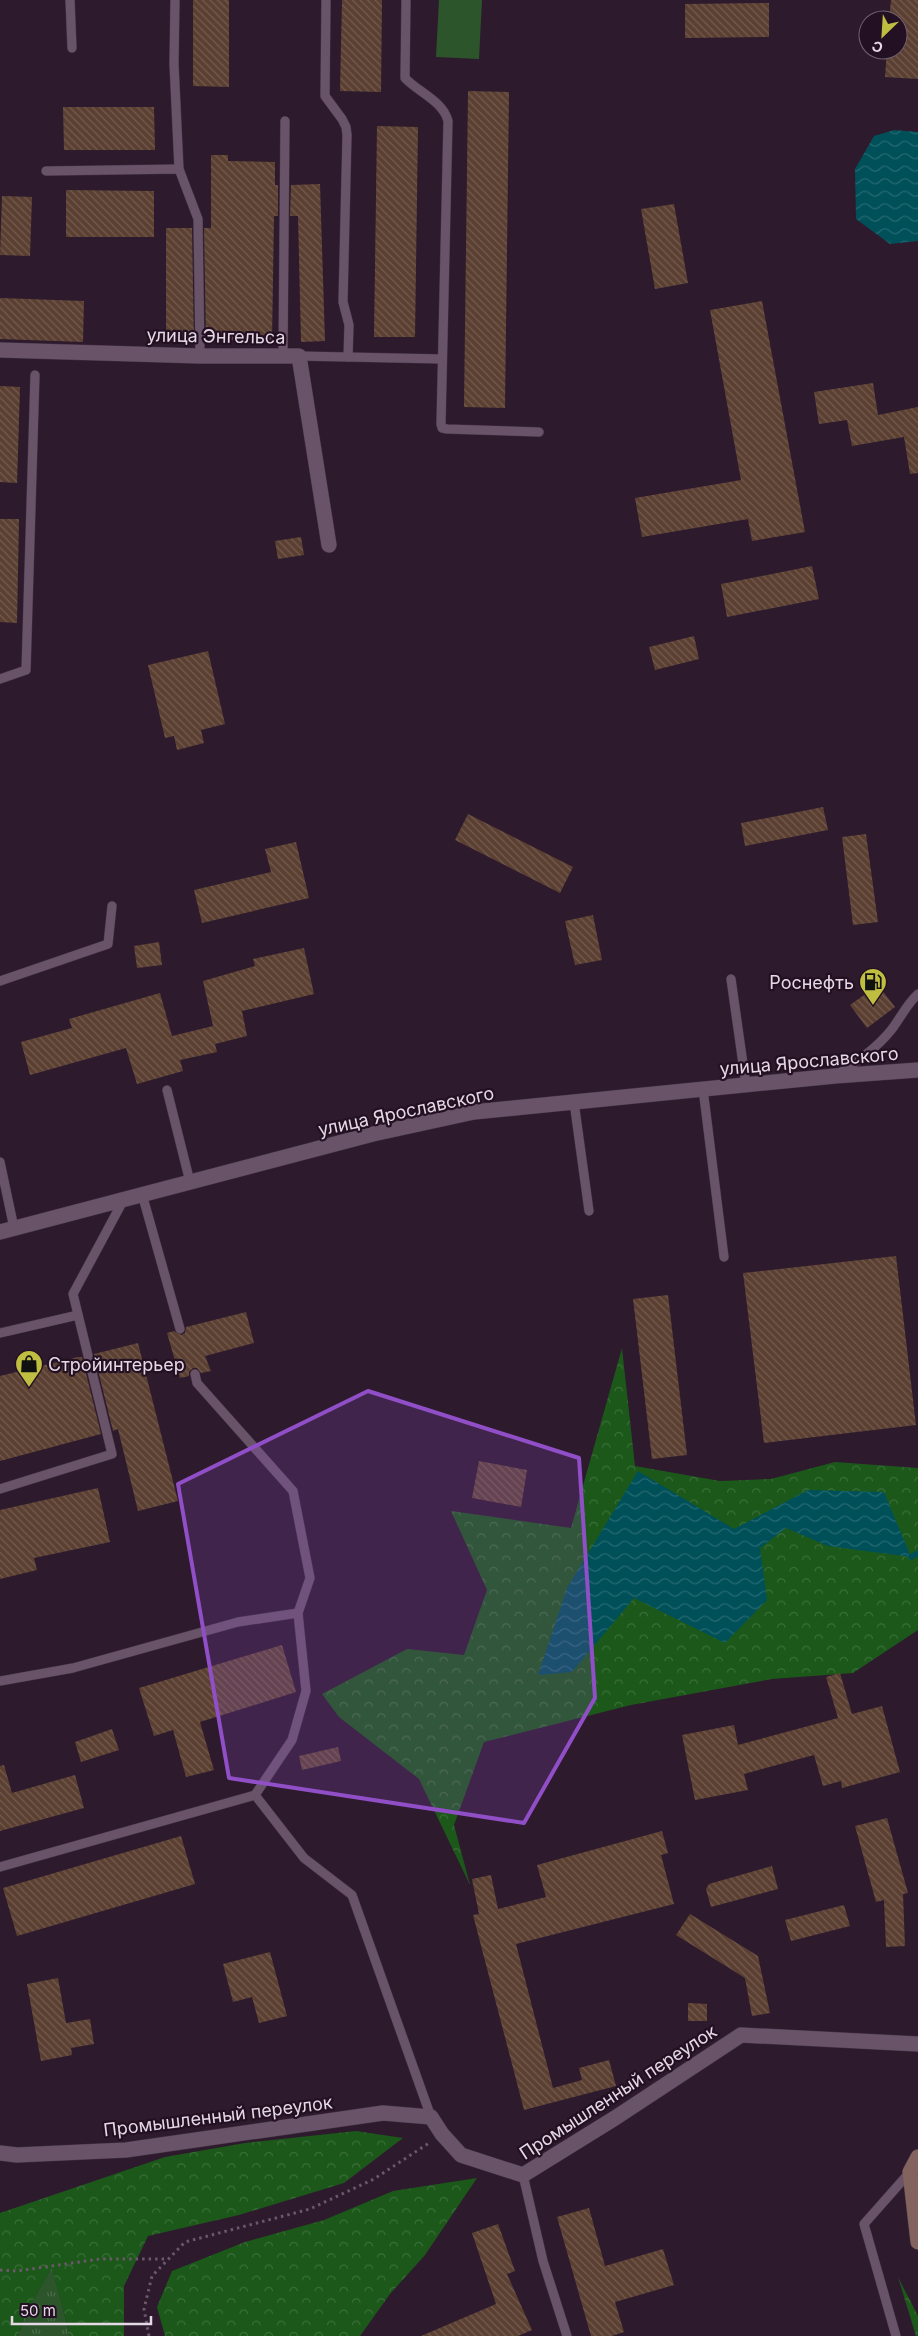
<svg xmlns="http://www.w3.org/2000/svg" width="918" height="2336" font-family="Inter,sans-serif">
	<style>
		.grass { fill: url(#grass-tufts) }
		.forest { fill: url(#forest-crowns) }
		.park { fill: #2d552b }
		.water { fill: url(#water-waves) }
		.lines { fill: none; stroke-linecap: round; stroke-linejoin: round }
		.stream { stroke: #005059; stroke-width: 5.5 }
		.building { fill: url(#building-back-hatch) }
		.service-casing { stroke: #433443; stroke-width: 10 }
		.minor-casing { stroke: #433443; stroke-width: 16 }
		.tertiary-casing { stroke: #433443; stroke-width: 16 }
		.secondary-casing { stroke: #433443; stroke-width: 16 }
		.path { stroke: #6a596a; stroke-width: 3; stroke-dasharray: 2.5 4; stroke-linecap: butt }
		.service { stroke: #695369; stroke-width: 9 }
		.minor { stroke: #695369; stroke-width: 15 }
		.tertiary { stroke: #695369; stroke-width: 15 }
		.secondary { stroke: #83635d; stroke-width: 15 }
		.marked { fill: #904fc7; fill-opacity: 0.2; stroke: #904fc7; stroke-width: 4; stroke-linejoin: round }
		.labels { text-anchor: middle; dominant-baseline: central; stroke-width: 4.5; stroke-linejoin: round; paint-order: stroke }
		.street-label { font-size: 18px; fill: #e6d9e6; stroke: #231123 }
		.poi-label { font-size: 18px; fill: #e6d9e6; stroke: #231123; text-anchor: end }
	</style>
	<defs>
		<pattern id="grass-tufts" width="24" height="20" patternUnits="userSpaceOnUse" patternTransform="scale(1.25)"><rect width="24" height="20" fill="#2d552b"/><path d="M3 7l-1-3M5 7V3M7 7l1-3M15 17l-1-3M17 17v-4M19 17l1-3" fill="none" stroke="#4b6d4a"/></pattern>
		<pattern id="forest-crowns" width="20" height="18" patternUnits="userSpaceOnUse" patternTransform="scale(1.25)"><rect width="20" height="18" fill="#1b5819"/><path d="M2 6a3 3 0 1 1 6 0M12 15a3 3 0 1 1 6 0" fill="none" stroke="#3c6f3a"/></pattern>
		<pattern id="water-waves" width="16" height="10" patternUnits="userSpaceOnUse" patternTransform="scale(1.25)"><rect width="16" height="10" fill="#005059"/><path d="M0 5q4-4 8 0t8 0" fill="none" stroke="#256971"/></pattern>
		<pattern id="building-back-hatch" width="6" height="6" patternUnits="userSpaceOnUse" patternTransform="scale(1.25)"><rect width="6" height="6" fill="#5b4032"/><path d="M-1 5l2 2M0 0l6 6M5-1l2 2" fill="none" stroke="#735b50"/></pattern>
	</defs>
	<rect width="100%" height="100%" fill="#2d1a2d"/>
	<polygon class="grass" points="52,2267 70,2336 18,2336 26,2313"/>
	<g class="forest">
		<polygon points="622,1348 635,1466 720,1481 771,1479 835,1462 918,1468 918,1630 853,1673 772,1679 631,1705 484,1742 454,1825 470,1885 419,1779 339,1717 322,1694 407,1649 464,1655 487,1590 451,1511 571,1528"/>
		<polygon points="356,2131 403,2138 344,2183 239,2215 148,2236 124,2286 124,2336 70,2336 52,2268 26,2313 18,2336 0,2336 0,2213 165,2157 245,2143"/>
		<polygon points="477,2178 425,2255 390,2294 360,2336 165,2336 157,2307 172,2271 245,2242 324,2220 393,2191"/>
		<polygon points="898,2277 918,2316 918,2336 916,2336"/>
	</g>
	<polygon class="park" points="439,0 482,0 479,59 436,57"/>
	<g class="water">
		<polygon points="894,130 918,132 918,241 890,244 856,219 855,169 874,136"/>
		<polygon points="638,1471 734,1529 808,1490 884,1492 911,1557 828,1546 786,1528 760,1548 767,1600 725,1643 634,1598 572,1672 538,1675 567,1588"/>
	</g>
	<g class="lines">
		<polyline class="stream" points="911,1557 918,1553"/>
	</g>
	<g class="building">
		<polygon points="193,0 229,0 229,87 193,86"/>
		<polygon points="342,0 382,0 381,92 340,91"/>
		<polygon points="891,0 918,0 918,79 885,77 887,50 898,50 898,20 889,20"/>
		<polygon points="769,3 769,37 685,38 685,4"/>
		<polygon points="468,91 509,92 505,408 464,407"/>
		<polygon points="63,107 154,107 155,150 64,150"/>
		<polygon points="377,126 418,127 415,337 374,337"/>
		<polygon points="211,155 228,155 228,161 275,162 275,185 278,185 278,216 274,216 272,341 228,340 228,343 206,342 204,228 211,228"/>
		<polygon points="320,184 325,341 301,342 298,216 290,216 291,185"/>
		<polygon points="66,190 154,191 154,237 66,237"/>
		<polygon points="2,196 32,197 30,256 0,255"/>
		<polygon points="674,204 688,283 655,289 641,209"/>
		<polygon points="166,228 192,228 194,342 166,342"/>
		<polygon points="0,298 84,301 83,342 0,339"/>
		<polygon points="762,301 805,532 752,541 748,519 642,537 635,498 741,480 710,310"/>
		<polygon points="873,383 878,415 918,407 918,473 910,474 904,437 852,446 847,420 819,424 814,392"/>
		<polygon points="0,386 20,387 17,483 0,482"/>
		<polygon points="0,519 19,519 17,623 0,622"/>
		<polygon points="301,537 304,555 278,559 275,541"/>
		<polygon points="812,566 819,599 727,617 721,584"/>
		<polygon points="694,636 699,659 655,670 649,647"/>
		<polygon points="208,651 225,724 201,730 204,743 177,750 174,736 165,738 148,665"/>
		<polygon points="823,807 828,830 745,846 741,823"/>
		<polygon points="468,814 573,867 560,893 455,840"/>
		<polygon points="866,834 878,922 853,925 842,837"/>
		<polygon points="296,842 309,898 202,923 194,890 271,872 265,849"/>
		<polygon points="593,915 602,960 575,965 565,921"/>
		<polygon points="159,942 162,965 137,968 134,946"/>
		<polygon points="304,948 314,994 242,1011 247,1036 215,1044 217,1052 180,1060 183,1071 137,1084 126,1048 30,1075 21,1042 72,1028 69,1019 160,993 172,1036 213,1026 203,981 255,966 253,959"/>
		<polygon points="878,985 895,1007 867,1028 850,1005"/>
		<polygon points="896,1256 916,1425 764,1443 743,1273"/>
		<polygon points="668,1295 687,1455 652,1459 633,1299"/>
		<polygon points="246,1312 254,1343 205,1356 211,1371 201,1373 197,1368 193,1368 189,1372 189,1376 180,1378 167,1333 174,1331 181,1335 185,1333 186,1327"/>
		<polygon points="138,1343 178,1501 138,1511 118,1429 113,1431 94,1354"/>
		<polygon points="78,1357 82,1357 101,1434 0,1461 0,1376"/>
		<polygon points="479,1461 527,1470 521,1507 472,1498"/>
		<polygon points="98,1488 110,1542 34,1558 37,1570 0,1579 0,1510"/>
		<polygon points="282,1645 296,1692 200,1722 214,1770 186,1777 173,1730 154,1736 139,1688"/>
		<polygon points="840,1673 852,1714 882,1706 900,1772 842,1788 841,1781 823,1786 814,1755 744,1774 748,1790 695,1800 682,1735 734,1725 738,1745 838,1718 826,1677"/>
		<polygon points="112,1729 119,1750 81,1762 75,1742"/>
		<polygon points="338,1747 341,1761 302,1770 299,1756"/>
		<polygon points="4,1765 12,1793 75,1775 84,1808 0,1831 0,1766"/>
		<polygon points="887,1818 908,1893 903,1894 905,1946 886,1947 884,1900 876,1902 855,1826"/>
		<polygon points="662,1831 668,1853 661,1855 674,1904 516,1944 553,2088 582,2080 579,2068 609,2060 616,2086 524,2110 473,1915 479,1914 472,1879 491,1875 498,1909 546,1897 537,1865"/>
		<polygon points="181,1836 195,1884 17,1936 3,1888"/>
		<polygon points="772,1866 778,1889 711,1907 706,1889 709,1884"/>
		<polygon points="844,1905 850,1926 791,1941 785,1920"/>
		<polygon points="690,1914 758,1956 770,2013 752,2016 745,1978 676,1935"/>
		<polygon points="270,1952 287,2016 259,2023 252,1997 233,2002 223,1964"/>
		<polygon points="58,1978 66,2023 90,2019 94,2044 71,2048 72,2055 41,2061 27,1984"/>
		<polygon points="688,2003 707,2004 707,2021 688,2021"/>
		<polygon points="589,2208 605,2266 663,2249 674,2285 615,2302 624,2332 612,2336 591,2336 557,2217"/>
		<polygon points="498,2224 515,2271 507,2274 532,2330 518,2336 421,2336 496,2304 472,2233"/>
	</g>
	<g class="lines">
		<defs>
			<g id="service">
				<polyline points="70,0 72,48"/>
				<polyline points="175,0 174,64 179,169"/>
				<polyline points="326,0 325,96 342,119 346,127 347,135 343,302 349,325 348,357"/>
				<path d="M406,0l-1,78c13,14 38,23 43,43l-7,303 1,4 5,1 92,3"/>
				<polyline points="46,171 179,169 198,219 200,356"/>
				<polyline points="283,356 285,121"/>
				<polyline points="299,356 442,359"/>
				<polyline points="0,679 26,670 35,375"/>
				<polyline points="731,979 746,1085"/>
				<polyline points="0,981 108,944 112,906"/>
				<path d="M838,1074c20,-13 39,-26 54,-45 9,-12 15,-25 26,-35"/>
				<polyline points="703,1089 724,1257"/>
				<polyline points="167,1090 190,1182"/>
				<polyline points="574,1102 589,1211"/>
				<polyline points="0,1162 14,1228"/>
				<polyline points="142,1194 180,1329"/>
				<polyline points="0,1333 78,1315"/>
				<polyline points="195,1374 197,1383 293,1491 310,1578 298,1613 306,1691 292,1740 255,1795 304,1858 352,1895 431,2117"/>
				<polyline points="0,1489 112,1454 73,1294 124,1199"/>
				<polyline points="0,1681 73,1668 238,1622 298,1613"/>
				<polyline points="0,1867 255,1795"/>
				<polyline points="523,2175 543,2261 567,2336"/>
				<polyline points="896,2336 864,2224 910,2172"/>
			</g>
			<g id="minor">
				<polyline points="0,350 200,356 299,356 329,545"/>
				<polyline points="0,2153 17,2155 126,2150 383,2113 431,2117 442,2134 461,2155 523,2175 615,2118 741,2035 918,2044"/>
			</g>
			<polyline id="tertiary" points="0,1232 373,1134 474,1112 835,1076 918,1070"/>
			<polyline id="secondary" points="918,2157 910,2172 918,2242"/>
		</defs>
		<use href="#service" class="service-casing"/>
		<use href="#minor" class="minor-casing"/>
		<use href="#tertiary" class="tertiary-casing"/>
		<use href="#secondary" class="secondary-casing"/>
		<g class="path">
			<polyline points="0,2270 17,2271 100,2259 168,2259"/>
			<polyline points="149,2336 144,2309 152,2276 185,2242 310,2209 374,2179 429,2143"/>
		</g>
		<use href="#service" class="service"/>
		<use href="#minor" class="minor"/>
		<use href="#tertiary" class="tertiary"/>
		<use href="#secondary" class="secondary"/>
	</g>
	<path class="marked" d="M368,1391l211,67 16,240 -71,125 -295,-45 -51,-294z"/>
	<defs>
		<symbol id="fuel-pin" viewBox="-11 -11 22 30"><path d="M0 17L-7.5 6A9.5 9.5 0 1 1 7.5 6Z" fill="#bfbe41" stroke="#231123"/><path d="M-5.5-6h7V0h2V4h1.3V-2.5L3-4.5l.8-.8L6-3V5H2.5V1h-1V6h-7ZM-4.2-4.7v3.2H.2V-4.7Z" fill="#111"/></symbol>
		<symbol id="shop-pin" viewBox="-11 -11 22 30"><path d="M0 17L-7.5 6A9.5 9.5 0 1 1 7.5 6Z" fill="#bfbe41" stroke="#231123"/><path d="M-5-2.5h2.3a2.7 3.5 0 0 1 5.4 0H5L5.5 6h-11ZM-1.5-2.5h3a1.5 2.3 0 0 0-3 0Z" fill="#111"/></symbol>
	</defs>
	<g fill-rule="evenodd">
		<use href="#fuel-pin" x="857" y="966" width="32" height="43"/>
		<use href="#shop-pin" x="13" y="1348" width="32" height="43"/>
	</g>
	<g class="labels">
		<g class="street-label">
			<text transform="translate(216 336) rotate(1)">улица Энгельса</text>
			<text transform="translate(809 1061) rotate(-5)">улица Ярославского</text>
			<text transform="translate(406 1111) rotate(-12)">улица Ярославского</text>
			<text transform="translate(618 2092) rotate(-33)">Промышленный переулок</text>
			<text transform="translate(218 2116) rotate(-7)">Промышленный переулок</text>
		</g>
		<g class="poi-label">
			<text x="854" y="982">Роснефть</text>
			<text x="48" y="1364" text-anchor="start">Стройинтерьер</text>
		</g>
	</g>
	<g transform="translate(883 35) rotate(205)"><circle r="24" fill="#231123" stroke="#716171"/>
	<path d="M0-4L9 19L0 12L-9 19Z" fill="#bfbe41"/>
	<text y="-8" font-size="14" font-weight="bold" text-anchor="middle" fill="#e6d9e6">С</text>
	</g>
	<path d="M12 2316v8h139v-8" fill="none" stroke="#e6d9e6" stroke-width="2.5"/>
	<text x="20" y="2316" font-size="15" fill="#e6d9e6" stroke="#231123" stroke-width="4" paint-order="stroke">50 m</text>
</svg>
